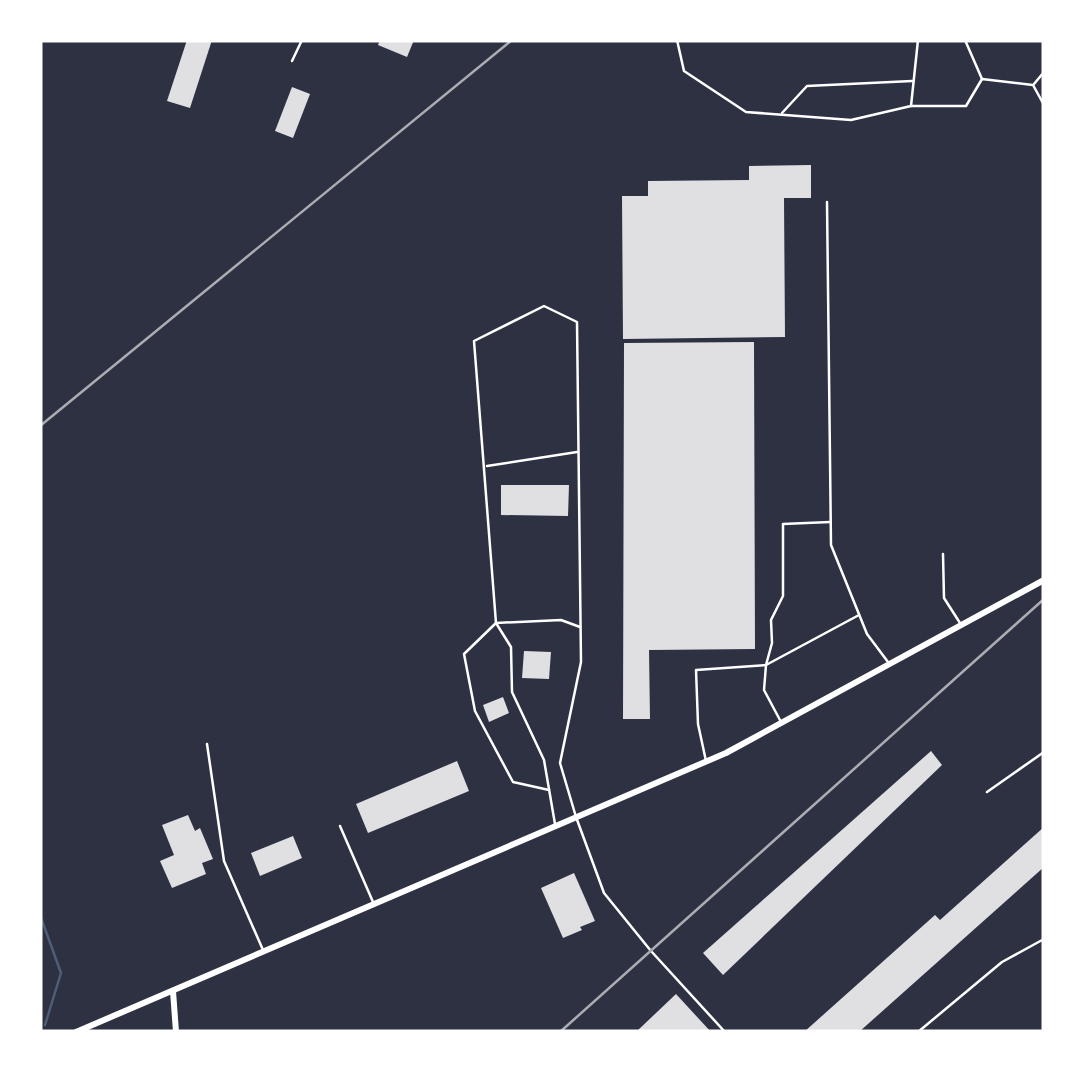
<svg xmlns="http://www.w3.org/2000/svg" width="1084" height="1072" font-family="'Source Sans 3',sans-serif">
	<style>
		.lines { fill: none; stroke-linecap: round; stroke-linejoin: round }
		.stream { stroke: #4f5d75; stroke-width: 2.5 }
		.building { fill: #e0e0e3 }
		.service { stroke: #fff; stroke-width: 2.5 }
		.minor { stroke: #fff; stroke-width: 6 }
		.rail { stroke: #abadb3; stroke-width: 2.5 }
	</style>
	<rect width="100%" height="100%" fill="#2d3142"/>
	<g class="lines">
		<polyline class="stream" points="40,915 61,973 45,1025"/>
	</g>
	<g class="building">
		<polygon points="187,40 212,40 190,108 167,101"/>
		<polygon points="380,40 414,40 407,57 378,45"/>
		<polygon points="292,87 310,94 293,138 275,131"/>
		<polygon points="811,165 811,198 784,198 785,337 623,339 622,196 648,196 648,181 749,180 749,166"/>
		<polygon points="754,342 755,649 649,650 650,719 623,719 624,343"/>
		<polygon points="501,485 569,485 568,516 501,515"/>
		<polygon points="524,651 551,652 549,679 522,678"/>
		<polygon points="503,697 509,713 489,722 483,705"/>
		<polygon points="931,751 942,765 723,975 703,953"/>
		<polygon points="457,761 469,791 368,833 356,804"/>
		<polygon points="188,815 195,831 200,828 213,859 202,863 206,874 172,888 160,861 174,855 162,825"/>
		<polygon points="1044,827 1044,867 859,1032 804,1032 935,915 940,920"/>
		<polygon points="293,836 302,858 260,876 251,853"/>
		<polygon points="574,873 595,921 580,927 582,930 563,938 541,888"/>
		<polygon points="676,994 711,1032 636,1032"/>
	</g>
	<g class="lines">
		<g class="service">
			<polyline points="677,40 684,71 746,112 851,120 911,106"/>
			<polyline points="918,40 911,106 966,106 982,79 1033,85 1044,105"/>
			<polyline points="965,40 982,79"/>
			<polyline points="292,61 302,40"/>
			<polyline points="1034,84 1044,72"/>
			<polyline points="782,113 807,86 912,81"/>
			<polyline points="827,202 831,545 867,634 888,662"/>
			<polyline points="487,466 577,452"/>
			<polyline points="943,554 944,598 960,623"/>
			<polyline points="781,722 764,690 766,665 772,643 771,620 783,596 783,524 830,522"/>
			<polyline points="207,744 224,861 263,950"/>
			<polyline points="706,761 698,724 696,670 766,665 859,615"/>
			<polyline points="549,790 513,782 475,711 464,654 496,623 561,620 580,627"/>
			<polyline points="987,792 1044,752"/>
			<polyline points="555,824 544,760 512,692 511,647 496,623 474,341 544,306 577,322 581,662 560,763 576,817 604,893 651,951 725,1032"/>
			<polyline points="340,826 373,902"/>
			<polyline points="918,1032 1002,962 1044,939"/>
		</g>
		<g class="minor">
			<polyline points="173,991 176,1032"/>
			<polyline points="76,1032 726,753 1044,580"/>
		</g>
		<g class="rail">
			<polyline points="40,426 512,40"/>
			<polyline points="560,1032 1044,599"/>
		</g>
	</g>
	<rect width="1084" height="1072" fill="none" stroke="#ffffff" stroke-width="85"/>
</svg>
